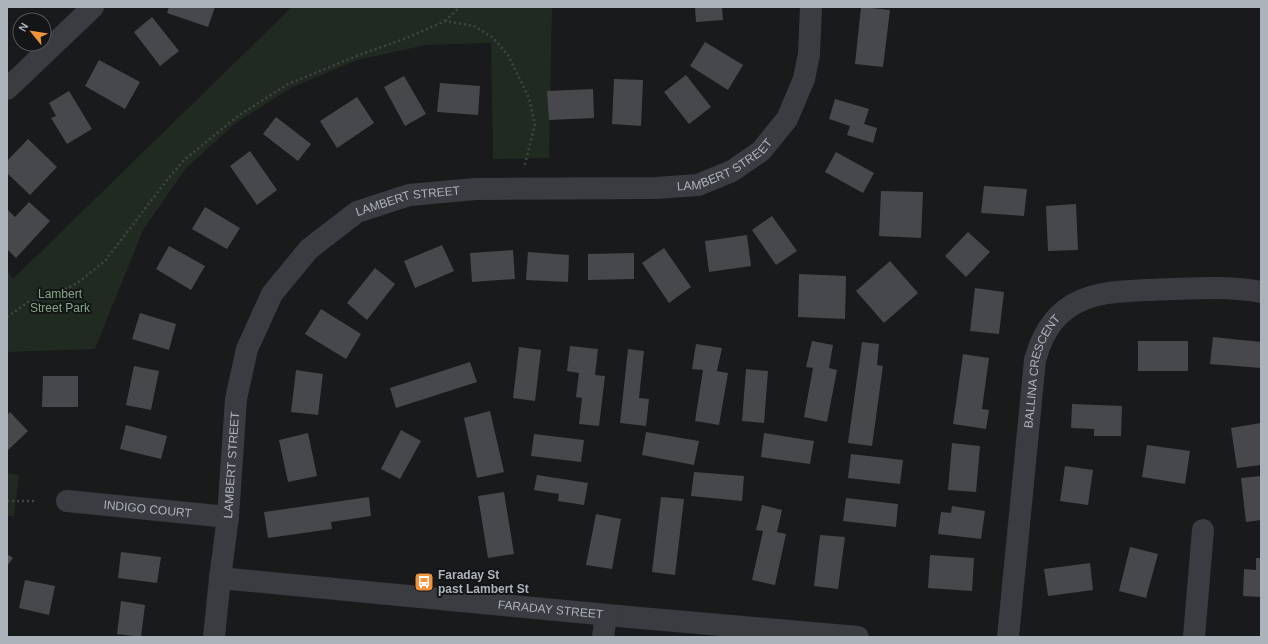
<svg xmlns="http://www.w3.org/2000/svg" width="1268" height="644" font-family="Helvetica,sans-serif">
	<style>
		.green { fill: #212a21 }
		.building { fill: #46484c }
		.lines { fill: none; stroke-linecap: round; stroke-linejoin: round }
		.path { stroke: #404448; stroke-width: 2.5; stroke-dasharray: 2 3; stroke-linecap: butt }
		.minor { stroke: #3a3c41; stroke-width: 22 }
		.labels { text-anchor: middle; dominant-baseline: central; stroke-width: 4; stroke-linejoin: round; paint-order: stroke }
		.street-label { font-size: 12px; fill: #acb3bb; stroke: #141517 }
		.park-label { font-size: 12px; fill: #87a683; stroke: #141517 }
		.poi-label { font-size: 12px; font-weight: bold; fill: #acb3bb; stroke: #141517; text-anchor: start }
	</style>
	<rect width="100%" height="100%" fill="#191a1c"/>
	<g class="green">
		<polygon points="292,7 552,7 549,158 493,159 491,43 426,45 357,60 291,88 236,123 186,168 143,230 95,349 7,352 7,270 13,279"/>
		<polygon points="7,473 19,475 14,516 7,516"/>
	</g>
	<g class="building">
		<polygon points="169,7 215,7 208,27 167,13"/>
		<polygon points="695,7 722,7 723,20 696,22"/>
		<polygon points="861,7 890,10 883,67 855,64"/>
		<polygon points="152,17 179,51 160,66 134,32"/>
		<polygon points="705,42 743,65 728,90 690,66"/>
		<polygon points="99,60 140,82 125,109 85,86"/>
		<polygon points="686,75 711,107 689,124 664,92"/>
		<polygon points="404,76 426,114 405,126 384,87"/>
		<polygon points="614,79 643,80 641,126 612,124"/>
		<polygon points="440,83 480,86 478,115 437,112"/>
		<polygon points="593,89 594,118 549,120 547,91"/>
		<polygon points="69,91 92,129 67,144 51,118 56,116 49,103"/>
		<polygon points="357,97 374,123 337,148 320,121"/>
		<polygon points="835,99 869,109 864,124 877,128 873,143 847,135 850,126 829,119"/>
		<polygon points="276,117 311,144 298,161 263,134"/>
		<polygon points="28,139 57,167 30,195 7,173 7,161"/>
		<polygon points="250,151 277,190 257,205 230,166"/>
		<polygon points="836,152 874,173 863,193 825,172"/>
		<polygon points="984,186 1027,189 1024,216 981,213"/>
		<polygon points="881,191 923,192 921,238 879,236"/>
		<polygon points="29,202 50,221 16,258 7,249 7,211 8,210 15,217"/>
		<polygon points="1076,204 1078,250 1048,251 1046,206"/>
		<polygon points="205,207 240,228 227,249 192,229"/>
		<polygon points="772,216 797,251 776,265 752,230"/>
		<polygon points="968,232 990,252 966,277 945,256"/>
		<polygon points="747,235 751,266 709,272 705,241"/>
		<polygon points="442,245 454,271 415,288 404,261"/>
		<polygon points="169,246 205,266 191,290 156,269"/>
		<polygon points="664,248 691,287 669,303 642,263"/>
		<polygon points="513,250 515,279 472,282 470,253"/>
		<polygon points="528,252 569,255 568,282 526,280"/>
		<polygon points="634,253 634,279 588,280 588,254"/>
		<polygon points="890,261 918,293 884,323 856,291"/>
		<polygon points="375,268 395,284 367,320 347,303"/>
		<polygon points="799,274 846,276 845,319 798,317"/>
		<polygon points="975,288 1004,292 999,334 970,331"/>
		<polygon points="321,309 361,334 346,359 305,334"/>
		<polygon points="140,313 176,324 169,350 132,339"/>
		<polygon points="1213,337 1261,342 1261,368 1210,364"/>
		<polygon points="812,341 833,345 829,368 837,370 827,422 804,417 813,368 806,367"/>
		<rect x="1138" y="341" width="50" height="30"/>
		<polygon points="862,342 879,344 877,365 883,366 872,446 848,443"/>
		<polygon points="696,344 722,348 717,371 728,373 719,425 695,421 703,370 692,369"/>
		<polygon points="570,346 598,349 595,375 605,376 599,426 579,424 582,398 576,397 579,373 567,371"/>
		<polygon points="519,347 541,350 535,401 513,398"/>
		<polygon points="628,349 644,351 639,398 649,399 646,426 620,423"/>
		<polygon points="963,354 989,358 982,409 989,410 986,429 953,424"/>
		<polygon points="470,362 477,382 396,408 390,388"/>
		<polygon points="134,366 159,371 151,410 126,405"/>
		<polygon points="746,369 768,371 764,423 742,421"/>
		<polygon points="296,370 323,374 318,415 291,412"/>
		<polygon points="43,376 78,376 78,407 42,407"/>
		<polygon points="1072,404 1122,406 1121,436 1094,436 1094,429 1071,428"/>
		<polygon points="490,411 504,472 477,478 464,418"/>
		<polygon points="10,412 28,431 7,451 7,415"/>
		<polygon points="1261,423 1261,465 1237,468 1231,428"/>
		<polygon points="126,425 167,436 161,459 120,449"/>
		<polygon points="401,430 421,441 400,479 381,469"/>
		<polygon points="646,432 699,441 694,465 642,455"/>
		<polygon points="308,433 317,476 288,482 279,440"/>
		<polygon points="764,433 814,441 810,464 761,457"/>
		<polygon points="534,434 584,440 581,462 531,456"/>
		<polygon points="952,443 980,446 976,492 948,490"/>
		<polygon points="1147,445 1190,451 1185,484 1142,477"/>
		<polygon points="851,454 903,460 900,484 848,478"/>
		<polygon points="1065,466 1093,470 1088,505 1060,501"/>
		<polygon points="694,472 744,476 742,501 691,496"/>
		<polygon points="537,475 588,483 584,505 558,501 559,494 534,490"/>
		<polygon points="1261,476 1261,520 1246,522 1241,478"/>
		<polygon points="504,492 514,554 488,558 478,496"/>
		<polygon points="369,497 371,516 331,522 332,529 268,538 264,512"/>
		<polygon points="661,497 684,499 675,575 652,572"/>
		<polygon points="846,498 898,504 896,527 843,521"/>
		<polygon points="762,505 782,510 777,532 786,534 775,585 752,580 763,531 756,530"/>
		<polygon points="952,506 985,511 981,539 938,534 941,512 951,513"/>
		<polygon points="596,514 621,519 612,569 586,565"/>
		<polygon points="820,535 845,537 838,589 814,586"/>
		<polygon points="1130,547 1158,554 1146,598 1119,591"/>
		<polygon points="121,552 161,557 157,583 118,578"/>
		<polygon points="7,554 13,558 7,566"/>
		<polygon points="930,555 974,558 972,591 928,588"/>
		<polygon points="1256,558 1261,558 1261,597 1243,596 1244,569 1256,570"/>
		<polygon points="1090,563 1093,590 1048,596 1044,569"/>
		<polygon points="25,580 55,586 49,615 19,608"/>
		<polygon points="121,601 145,605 141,637 117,634"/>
	</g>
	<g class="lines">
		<g class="path">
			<polyline points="445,21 460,7"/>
			<polyline points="7,317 28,302 40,300 76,284 105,261 167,180 184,160 238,116 288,84 359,55 407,38 445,21 474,26 492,37 508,55 529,98 535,124 524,168"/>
			<polyline points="7,501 35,501"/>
		</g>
		<g class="minor">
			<polyline points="7,89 93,7"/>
			<path id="s1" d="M67,501l161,16"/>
			<path id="s2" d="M220,578l420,40 218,19"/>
			<path id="s3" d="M214,637l6,-59 8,-61 8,-118 11,-50 25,-55 37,-45 48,-37 52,-17 67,-6 180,-1 42,-3 34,-14 29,-20 26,-32 17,-40 5,-25 2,-47"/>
			<polyline points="603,637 606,615"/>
			<path id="s4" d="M1008,637l27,-277c20,-73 73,-68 135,-71 30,-1 61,-3 91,3"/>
			<polyline points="1194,637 1203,530"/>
		</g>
	</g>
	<defs>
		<symbol id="bus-square" viewBox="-11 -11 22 22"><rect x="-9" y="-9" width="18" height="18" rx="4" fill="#f2933b" stroke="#141517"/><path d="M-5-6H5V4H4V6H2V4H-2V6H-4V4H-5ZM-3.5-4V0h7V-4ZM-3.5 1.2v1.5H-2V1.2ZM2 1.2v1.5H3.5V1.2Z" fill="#fff"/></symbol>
	</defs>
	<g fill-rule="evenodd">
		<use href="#bus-square" x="413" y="571" width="22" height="22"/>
	</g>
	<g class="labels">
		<g class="street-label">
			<text stroke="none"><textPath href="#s3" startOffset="846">LAMBERT STREET</textPath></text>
			<text stroke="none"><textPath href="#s3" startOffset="522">LAMBERT STREET</textPath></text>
			<text stroke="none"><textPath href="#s4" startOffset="269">BALLINA CRESCENT</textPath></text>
			<text stroke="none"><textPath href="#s3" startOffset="173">LAMBERT STREET</textPath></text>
			<text stroke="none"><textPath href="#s1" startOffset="81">INDIGO COURT</textPath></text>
			<text stroke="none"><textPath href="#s2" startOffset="332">FARADAY STREET</textPath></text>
		</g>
		<g class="park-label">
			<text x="60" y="294">Lambert<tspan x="60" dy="14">Street Park</tspan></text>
		</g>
		<g class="poi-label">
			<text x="438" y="575">Faraday St<tspan x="438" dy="14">past Lambert St</tspan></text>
		</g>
	</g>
	<rect width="1268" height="644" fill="none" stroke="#acb3bb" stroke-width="16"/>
	<g transform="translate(32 32) rotate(300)"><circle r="19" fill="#141517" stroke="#515459"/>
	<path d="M0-3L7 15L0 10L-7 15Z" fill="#f2933b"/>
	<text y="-6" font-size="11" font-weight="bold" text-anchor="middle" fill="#acb3bb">N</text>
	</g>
</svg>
